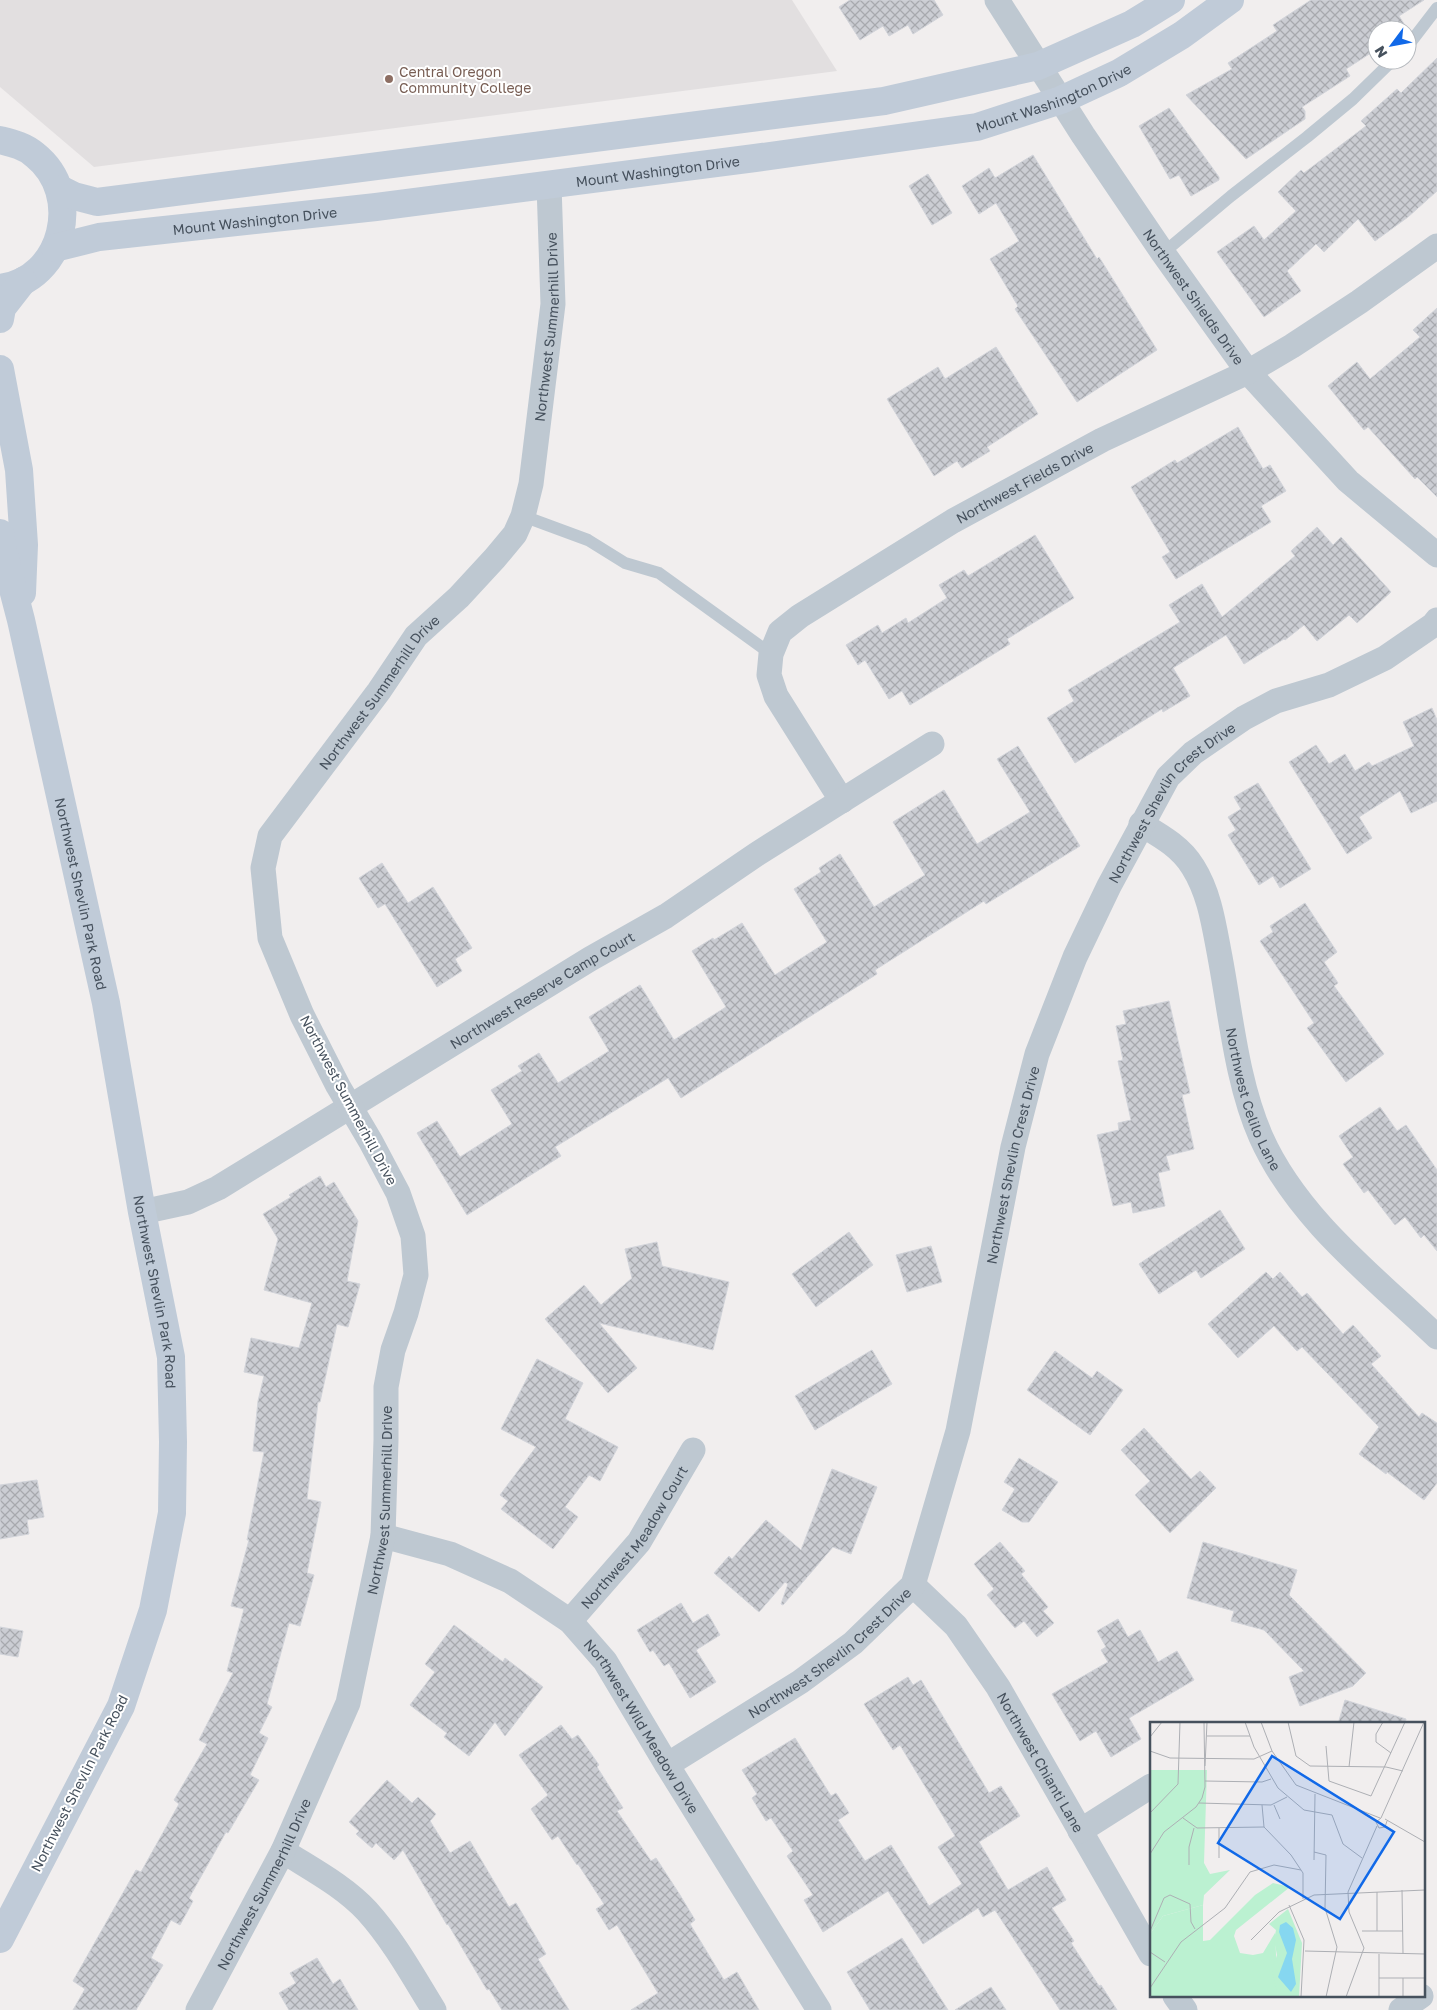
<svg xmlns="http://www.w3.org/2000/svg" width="1437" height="2010" font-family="'Golos Text',sans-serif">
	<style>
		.education { fill: #e2dfe0 }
		.building { fill: url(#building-cross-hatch); stroke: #d2d4da }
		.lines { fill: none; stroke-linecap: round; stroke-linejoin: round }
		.lane { stroke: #bec8d1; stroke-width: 12 }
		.street { stroke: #bec8d1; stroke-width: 25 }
		.secondary { stroke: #c0cbd8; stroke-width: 28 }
		.education-dot { fill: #8d6e63; stroke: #fff; stroke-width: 2 }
		.labels { text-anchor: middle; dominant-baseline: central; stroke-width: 4; stroke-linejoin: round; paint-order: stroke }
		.education-label { font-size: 14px; fill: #785e54; stroke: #fff; text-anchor: start }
		.street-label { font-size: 14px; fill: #46515d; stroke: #fff }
		.inset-road { fill: none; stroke: #adafb4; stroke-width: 1 }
		.view { fill: #1169e8; fill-opacity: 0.15; stroke: #1169e8; stroke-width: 2.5 }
		.inset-edge { fill: none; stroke: #46515d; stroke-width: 2.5 }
	</style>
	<defs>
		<pattern id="building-cross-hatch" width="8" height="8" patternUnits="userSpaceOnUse" patternTransform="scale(1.25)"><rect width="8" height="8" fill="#cbcdd3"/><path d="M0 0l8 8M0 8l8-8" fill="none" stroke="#a7a9ae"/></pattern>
	</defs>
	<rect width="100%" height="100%" fill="#f1eeee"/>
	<polygon class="education" points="0,0 792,0 837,71 94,167 0,87"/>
	<g class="building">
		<polygon points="850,0 934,0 943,15 913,34 908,25 889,36 883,26 860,40 839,7"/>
		<polygon points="1311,0 1424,0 1399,16 1408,30 1377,30 1377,49 1346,69 1350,76 1302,107 1305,111 1305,119 1246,159 1186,95 1232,69 1228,63 1277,31 1273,25"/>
		<polygon points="1437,58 1437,191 1408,217 1375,241 1358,219 1324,252 1316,244 1287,271 1301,291 1264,317 1217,252 1254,226 1264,240 1296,211 1278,192 1301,170 1304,173 1366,126 1361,121 1397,89 1401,93"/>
		<polygon points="1169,108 1219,177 1219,180 1191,196 1179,175 1170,179 1139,126"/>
		<polygon points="1033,155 1097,259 1099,257 1157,350 1077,402 1015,309 1018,306 990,259 1019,241 996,203 979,214 962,186 989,168 995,178"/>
		<polygon points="928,174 952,213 932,225 909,186"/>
		<polygon points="1437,308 1437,497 1417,477 1415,479 1368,427 1364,430 1328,386 1357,362 1370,379 1420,337 1413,330"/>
		<polygon points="996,347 1038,414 987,447 990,451 962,468 957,461 934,476 887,399 938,367 945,379"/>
		<polygon points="1238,427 1263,469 1270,465 1286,491 1261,506 1271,522 1176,579 1162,557 1170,552 1131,487 1175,460 1177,463"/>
		<polygon points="1317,527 1333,545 1341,537 1391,592 1357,623 1349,615 1317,641 1304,625 1285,640 1284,639 1244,664 1226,635 1173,668 1190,696 1163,712 1162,709 1075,763 1047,718 1074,701 1068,690 1180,622 1169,605 1202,584 1222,617 1295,556 1291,551"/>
		<polygon points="1035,535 1074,598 1007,639 1010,644 910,705 902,691 889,699 865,660 858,665 846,645 878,625 882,633 906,618 908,623 947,598 939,585 964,570 968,576"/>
		<polygon points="1432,708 1437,720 1437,801 1411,813 1400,791 1359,817 1372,838 1347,854 1289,762 1316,745 1329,764 1345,754 1355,771 1369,762 1372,766 1414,746 1403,722"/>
		<polygon points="1018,746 1080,846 986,904 984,901 875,970 877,974 681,1098 668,1078 555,1147 561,1156 467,1215 417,1133 437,1121 460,1157 512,1124 491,1090 522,1071 518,1066 539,1053 558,1083 609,1051 589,1017 640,985 674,1040 726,1007 692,951 713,938 714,940 742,923 775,975 827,942 794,889 821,872 819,868 840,854 874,907 925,875 893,822 944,790 977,844 1030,812 997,759"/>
		<polygon points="1258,783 1311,869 1280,888 1273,876 1259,885 1228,835 1236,830 1228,817 1241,809 1234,797"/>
		<polygon points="382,863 408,903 433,887 472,948 455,959 462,971 437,987 385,904 378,908 359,878"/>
		<polygon points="1305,903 1337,952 1324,962 1338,983 1334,986 1384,1054 1346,1082 1307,1028 1314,1023 1260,941 1273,932 1270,926"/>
		<polygon points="1169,1001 1190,1093 1182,1095 1194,1149 1166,1156 1170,1170 1158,1173 1165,1206 1133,1213 1131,1202 1113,1206 1097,1135 1119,1130 1118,1123 1131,1120 1118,1061 1123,1060 1116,1026 1126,1024 1123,1011"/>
		<polygon points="1380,1107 1397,1131 1406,1125 1437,1170 1437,1251 1424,1235 1421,1238 1405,1217 1395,1225 1368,1190 1364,1193 1343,1164 1353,1157 1339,1136"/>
		<polygon points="320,1176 326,1187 334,1182 358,1221 347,1281 360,1284 348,1327 337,1324 320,1402 318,1402 307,1499 321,1502 307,1573 314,1575 300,1626 289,1623 267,1704 272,1707 259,1733 268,1738 250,1775 259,1780 228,1833 226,1832 189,1898 193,1901 180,1925 171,1920 151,1958 163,1965 136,2010 73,2010 85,1989 73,1981 136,1870 141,1872 179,1804 174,1800 207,1744 199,1740 233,1673 227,1671 244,1609 231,1606 249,1540 247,1540 264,1452 253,1451 258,1401 264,1376 244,1372 251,1338 299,1348 312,1303 264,1290 278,1239 263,1214 291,1197 289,1195"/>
		<polygon points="1220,1210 1245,1249 1201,1278 1196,1270 1159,1294 1139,1264"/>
		<polygon points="849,1232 873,1265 816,1307 792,1274"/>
		<polygon points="657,1242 662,1266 729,1282 713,1350 599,1323 637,1368 608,1393 545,1319 584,1285 601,1305 632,1278 625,1249"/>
		<polygon points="931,1246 942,1282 907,1292 896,1255"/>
		<polygon points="1266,1272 1273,1279 1280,1272 1302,1297 1307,1293 1343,1334 1353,1325 1381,1356 1371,1364 1419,1417 1422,1413 1437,1423 1437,1483 1424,1500 1387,1472 1386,1474 1359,1454 1379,1427 1302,1347 1297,1351 1274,1326 1238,1358 1208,1324"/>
		<polygon points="872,1350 892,1384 815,1430 795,1396"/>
		<polygon points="1055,1351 1092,1378 1097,1371 1123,1390 1090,1435 1027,1390"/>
		<polygon points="537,1359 583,1383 565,1419 618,1447 600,1481 589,1475 565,1507 578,1517 553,1549 501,1509 508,1501 500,1495 536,1447 501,1429"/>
		<polygon points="1144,1428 1191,1479 1200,1471 1216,1488 1170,1533 1135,1495 1150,1481 1121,1450"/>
		<polygon points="1019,1458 1058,1482 1029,1522 1022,1522 1002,1510 1015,1489 1004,1482"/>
		<polygon points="832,1469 877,1487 851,1554 833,1547 783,1605 781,1604 788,1584 785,1582 759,1612 714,1573 729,1556 732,1559 766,1520 801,1550"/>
		<polygon points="37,1480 44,1517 27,1520 29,1534 0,1539 0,1485"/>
		<polygon points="1000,1542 1025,1571 1021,1574 1048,1607 1043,1611 1054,1623 1037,1637 1024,1621 1015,1628 987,1595 994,1589 974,1564"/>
		<polygon points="1203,1542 1297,1570 1289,1595 1366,1673 1353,1686 1300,1706 1289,1677 1304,1671 1264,1630 1231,1621 1234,1611 1187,1598"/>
		<polygon points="681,1603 693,1623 708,1614 720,1635 696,1650 716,1682 690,1698 669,1663 664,1666 653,1650 650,1652 637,1630"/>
		<polygon points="1118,1619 1128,1637 1140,1630 1158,1662 1177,1651 1194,1680 1129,1718 1141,1739 1111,1757 1096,1731 1080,1741 1052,1694 1108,1662 1101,1650 1106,1647 1097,1631"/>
		<polygon points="454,1625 503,1662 505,1658 543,1687 505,1736 495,1722 469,1756 444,1737 447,1733 410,1705 435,1672 425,1664"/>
		<polygon points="0,1627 23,1631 18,1657 0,1654"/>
		<polygon points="908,1677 913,1685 921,1680 989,1793 1001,1786 1020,1816 979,1842 1008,1890 1047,1867 1066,1900 1052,1908 1074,1941 1071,1943 1099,1986 1101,1985 1117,2010 1060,2010 995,1910 983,1917 978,1908 923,1944 888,1891 823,1932 804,1900 813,1895 787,1856 793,1851 771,1818 766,1821 752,1798 757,1794 742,1770 795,1738 831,1796 836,1793 849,1813 838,1820 865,1861 891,1845 929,1906 962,1884 938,1847 955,1836 900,1745 893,1750 864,1704"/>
		<polygon points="1345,1700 1406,1719 1405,1724 1338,1724"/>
		<polygon points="561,1725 572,1739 578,1735 599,1765 597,1767 623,1808 617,1811 651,1861 656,1858 680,1895 695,1920 690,1924 724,1980 737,1972 759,2010 631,2010 658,1993 617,1925 609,1930 596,1909 604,1904 578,1864 577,1865 558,1836 552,1840 531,1809 548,1795 519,1755"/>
		<polygon points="387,1780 412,1803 418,1797 436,1814 430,1821 450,1853 470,1841 509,1907 516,1903 546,1954 538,1959 569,2010 502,2010 489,1989 487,1990 448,1924 447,1925 403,1850 394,1860 376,1843 372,1848 356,1834 359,1831 349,1822"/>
		<polygon points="902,1938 948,2010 870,2010 847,1972"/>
		<polygon points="317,1958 333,1984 340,1979 358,2010 289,2010 279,1993 296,1983 290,1973"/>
		<polygon points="991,1987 1006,2010 955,2010"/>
	</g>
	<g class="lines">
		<g class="lane">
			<polyline points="1407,47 1437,8"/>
			<polyline points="1163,253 1231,196 1307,137 1353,99 1393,60"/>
			<polyline points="523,516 588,540 625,563 659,573 771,654"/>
		</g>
		<g class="street">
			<path id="s1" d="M997,0l86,135 80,118 85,119 100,109 89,74"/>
			<path id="s2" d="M842,801l-66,-105 -7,-21 2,-21 9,-22 20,-16 153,-95 149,-81 146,-68 44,-26 67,-44 78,-56"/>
			<path id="s3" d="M1141,824c20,12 40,23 52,43 17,27 21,59 27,90 11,59 17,126 41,180 36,81 113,140 176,200"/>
			<path id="s4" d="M142,1212l46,-10 30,-14 372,-229 76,-43 91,-62 175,-110"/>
			<path id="s5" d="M383,1536l67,18 60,27 60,40 35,40 62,104 152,245"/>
			<path id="s6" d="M913,1585l43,41 42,61 153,267"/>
			<path id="s7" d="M570,1621l69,-79 54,-92"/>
			<path id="s8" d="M667,1765l133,-83 53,-39 60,-58 45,-154 55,-284 24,-93 38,-97 34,-71 59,-109 25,-24 51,-35 32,-17 53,-16 56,-27 48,-33 4,-5"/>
			<polyline points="1080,1831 1151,1786"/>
			<path d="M283,1851c28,18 61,35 84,60 27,30 46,65 67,99"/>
			<polyline points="1175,1996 1185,2010"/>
			<path id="s9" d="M198,2010l85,-159 65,-148 35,-167 3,-96v-53l7,-37 13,-37 10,-38 -3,-39 -15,-43 -27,-51 -33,-56 -36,-71 -32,-77 -7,-70 7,-32 109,-145 37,-55 43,-39 36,-39 20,-24 8,-18 8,-32 22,-180 -4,-119"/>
			<polyline points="1401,2010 1421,1996"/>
		</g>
		<g class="secondary">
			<path d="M0,140c12,3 25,6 35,15 49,39 29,125 -35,133"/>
			<polyline points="60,189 74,196 97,202 884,101 1038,66 1132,24 1171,0"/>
			<path id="s10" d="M55,248l44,-11 277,-30 379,-49 222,-31 84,-27 58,-27 63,-38 48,-35"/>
			<polyline points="0,319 2,308 23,281"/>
			<polyline points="0,369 19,470 24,545 22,593"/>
			<path id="s11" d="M0,533l2,14 19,73 85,383 36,209 29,145 2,85 -1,71 -19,97 -32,96 -121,233"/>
		</g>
	</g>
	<circle class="education-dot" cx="389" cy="79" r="5"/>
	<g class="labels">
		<g class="education-label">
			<text x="399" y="71">Central Oregon<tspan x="399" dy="16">Community College</tspan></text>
		</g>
		<g class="street-label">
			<text stroke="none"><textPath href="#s10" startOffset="1012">Mount Washington Drive</textPath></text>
			<text stroke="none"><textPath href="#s10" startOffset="608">Mount Washington Drive</textPath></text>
			<text stroke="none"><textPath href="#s10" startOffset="202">Mount Washington Drive</textPath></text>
			<text stroke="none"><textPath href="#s1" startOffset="356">Northwest Shields Drive</textPath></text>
			<text stroke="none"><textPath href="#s9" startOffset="1852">Northwest Summerhill Drive</textPath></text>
			<text stroke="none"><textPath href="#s2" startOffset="478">Northwest Fields Drive</textPath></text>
			<text stroke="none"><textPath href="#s9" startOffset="1432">Northwest Summerhill Drive</textPath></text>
			<text stroke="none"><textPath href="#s8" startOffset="1141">Northwest Shevlin Crest Drive</textPath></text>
			<text stroke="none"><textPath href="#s11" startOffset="370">Northwest Shevlin Park Road</textPath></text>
			<text stroke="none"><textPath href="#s4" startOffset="460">Northwest Reserve Camp Court</textPath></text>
			<text stroke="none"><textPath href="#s3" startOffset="309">Northwest Celilo Lane</textPath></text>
			<text transform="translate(349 1100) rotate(62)">Northwest Summerhill Drive</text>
			<text stroke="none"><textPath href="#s8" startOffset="738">Northwest Shevlin Crest Drive</textPath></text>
			<text stroke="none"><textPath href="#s11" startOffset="775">Northwest Shevlin Park Road</textPath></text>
			<text stroke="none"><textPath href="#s9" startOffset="548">Northwest Summerhill Drive</textPath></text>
			<text stroke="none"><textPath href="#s7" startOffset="106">Northwest Meadow Court</textPath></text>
			<text stroke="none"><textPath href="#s8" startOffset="198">Northwest Shevlin Crest Drive</textPath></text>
			<text stroke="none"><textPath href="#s5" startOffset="335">Northwest Wild Meadow Drive</textPath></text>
			<text stroke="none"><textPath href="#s6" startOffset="220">Northwest Chianti Lane</textPath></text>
			<text transform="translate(79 1783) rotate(-63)">Northwest Shevlin Park Road</text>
			<text stroke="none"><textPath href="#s9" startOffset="142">Northwest Summerhill Drive</textPath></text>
		</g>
	</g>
	<g transform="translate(1150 1722)">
		<rect width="275" height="275" fill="#f1eeee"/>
		<path d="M123,161l17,4 -54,43 -2,6 6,17 13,2 10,-2 12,-20 3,64h-128v-63l13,-18 40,-11v36l7,-1 45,-45z" fill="#bbf1d1"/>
		<path d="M0,48h57l-3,93 6,11 20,-4 -26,25 -1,10 -40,11 -13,18z" fill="#bbf1d1"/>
		<path d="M138,187l14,34 -3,54h-21l-6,-27 5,-15 -3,-15 2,-10 -7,-6z" fill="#bbf1d1"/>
		<path d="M136,200l7,6 3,12 -4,19 4,25 -5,8 -13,-15 9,-24 -8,-21 1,-7z" fill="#86d7f0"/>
		<path class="inset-road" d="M95,0l9,25 24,41 26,22 28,5 11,29 19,14M111,0l11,29 24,34 84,33M138,0l8,34 14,10 76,1 17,4M233,0l-7,12v8l15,11M57,14h43M0,15l12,-15M176,24l3,35 42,15 34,-74M0,29l20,7 84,1 18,-8M55,44l2,-44M199,45l5,-45M55,59l57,1 9,-3M49,81l72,2 16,-8M112,83l2,22 27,28 12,18v26M124,83l6,14M0,91l28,-29 2,-62M33,96l14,10 67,-1M231,96l43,-96M231,96l-5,4 3,6 6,-1 2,-6M235,97l40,23M69,106v30M164,130l12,3 -1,53 12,39 -11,50M0,132l14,-22 32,-25 6,-9 3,-11 -1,-65M164,138l1,-66M39,143v-18l5,-19M252,168l1,64M139,183l15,35 -3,57M0,209l14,-33 6,-3 20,9 1,18 4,7M212,209h41M227,209v-39M101,218l28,-28 35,-17 111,-5M155,229l120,3M0,230l15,10M229,256h46M253,256v19M0,266l31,-46 44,-34 25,-36 24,-7 27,5M196,275l18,-49 -15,-36 -1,-20 29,-66M229,275v-43"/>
		<path class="view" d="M122,34l122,76 -54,87 -122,-76z"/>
		<rect width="275" height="275" class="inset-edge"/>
	</g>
	<g transform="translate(1392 45) rotate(238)"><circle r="24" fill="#ffffff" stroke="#b5b9be"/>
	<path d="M0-4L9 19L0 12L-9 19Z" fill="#1169e8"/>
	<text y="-8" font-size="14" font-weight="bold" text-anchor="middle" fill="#46515d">N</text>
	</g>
</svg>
